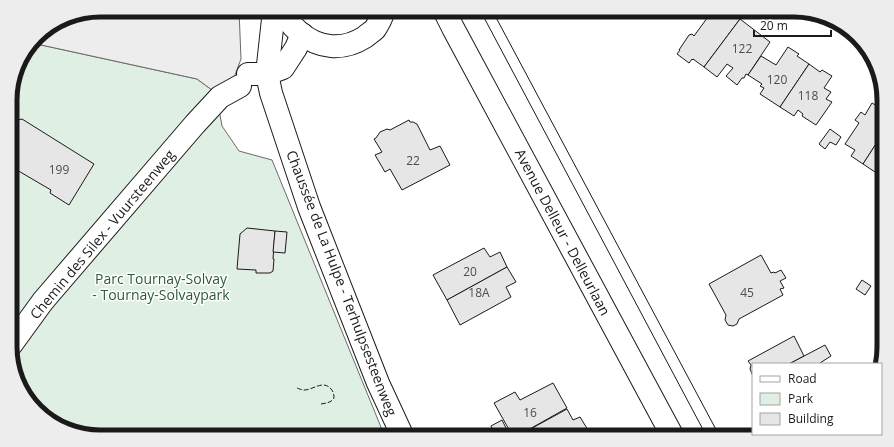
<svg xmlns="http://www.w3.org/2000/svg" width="894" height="447" font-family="'Open Sans',sans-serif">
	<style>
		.green { fill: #e0efe3; stroke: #6a6a6a }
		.parking { fill: #ededed; stroke: #6a6a6a }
		.building { fill: #e6e6e6; stroke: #1a1a1a }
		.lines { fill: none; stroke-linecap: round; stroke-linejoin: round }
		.street-casing { stroke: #1a1a1a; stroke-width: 24 }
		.primary-casing { stroke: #1a1a1a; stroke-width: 24 }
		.street { stroke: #fff; stroke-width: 22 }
		.primary { stroke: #fff; stroke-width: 22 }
		.tram { stroke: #1a1a1a; stroke-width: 1 }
		.fence { stroke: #1a1a1a; stroke-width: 1; stroke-dasharray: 5 2; stroke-linecap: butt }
		.labels { text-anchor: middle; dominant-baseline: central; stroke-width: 3; stroke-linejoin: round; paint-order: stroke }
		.number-label { font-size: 12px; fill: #4d4d4d }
		.street-label { font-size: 14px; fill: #1a1a1a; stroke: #fff }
		.park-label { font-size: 14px; fill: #2b5a34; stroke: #fff }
		.rim { fill: none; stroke: #1a1a1a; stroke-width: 5 }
	</style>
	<rect width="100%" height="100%" fill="#fff"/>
	<polygon class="green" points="32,43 197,79 216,93 222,126 239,151 272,160 385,437 100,437 60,428 28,402 11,359 10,94 19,60"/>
	<polygon class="parking" points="100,10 239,10 241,59 232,83 216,93 197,79 32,43 40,32 66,17"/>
	<g class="building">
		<polygon points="713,10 728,10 740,19 704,67 693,59 693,60 692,59 689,63 677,54 680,50 679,50 689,35 692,34 694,36"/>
		<polygon points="740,19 770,42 748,75 746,74 744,78 742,78 737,85 726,76 733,68 727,64 717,77 704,67"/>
		<polygon points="788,47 799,54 797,56 809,64 780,107 760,94 764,88 760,86 762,84 748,75 761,56 776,65"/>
		<polygon points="809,64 820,72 822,70 832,76 824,88 831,92 826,99 832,102 816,125 802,116 803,114 798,110 794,116 780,107"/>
		<polygon points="872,103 882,109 881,111 883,113 883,133 863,164 851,156 855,150 845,144 859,123 855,120 861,112 865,115"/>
		<polygon points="22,119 94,164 69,205 50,193 51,190 10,166 10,125 13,121"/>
		<polygon points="409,120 410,122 413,122 417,124 430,150 440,146 450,165 402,190 390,169 385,172 375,155 382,152 374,139 376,138 380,132 387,129 390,130"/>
		<polygon points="830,129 841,137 836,145 830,142 825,149 819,144"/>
		<polygon points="883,133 883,170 882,169 878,174 863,164"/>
		<polygon points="247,228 275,231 273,259 274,259 273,271 270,273 256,273 256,270 237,269 240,234"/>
		<polygon points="275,231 287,232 285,253 273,252"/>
		<polygon points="484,248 490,257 500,252 507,267 447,300 433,275"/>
		<polygon points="761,255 771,273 774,272 775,273 781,270 786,278 780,281 784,288 780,289 783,295 739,319 737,324 733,326 728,325 725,320 726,315 709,284"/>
		<polygon points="507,267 516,282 506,287 511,297 460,325 447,300"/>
		<polygon points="862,280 871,286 865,295 856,289"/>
		<polygon points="794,336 804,356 789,364 753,364 753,376 750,369 751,365 748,361"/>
		<polygon points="825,345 831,356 820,363 820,364 789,364"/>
		<polygon points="553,383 567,408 519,435 517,430 511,433 494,403 515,392 520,400"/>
		<polygon points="567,409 573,420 580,417 588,430 586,431 589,437 516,437"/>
		<polygon points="502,420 509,434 503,437 496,437 491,426"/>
		<polygon points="787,434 808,434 800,437 786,437"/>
	</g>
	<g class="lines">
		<defs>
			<g id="street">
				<polyline points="274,10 267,74 271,93 309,207 378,383 403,437"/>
				<path d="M283,10c3,9 9,16 16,22 20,17 44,19 66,5 3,-3 7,-5 10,-8 4,-6 7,-12 9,-19"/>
				<polyline points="248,74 267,74 283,68 296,48 302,34"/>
				<polyline points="11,345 43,301 195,124 220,97 240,86"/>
			</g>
			<polyline id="primary" points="444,10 453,28 673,437"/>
		</defs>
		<use href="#street" class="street-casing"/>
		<use href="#primary" class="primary-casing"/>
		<use href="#street" class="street"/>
		<use href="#primary" class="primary"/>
		<g class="tram">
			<polyline points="480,10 707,437"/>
			<polyline points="492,10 720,437"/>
		</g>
		<path class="fence" d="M297,388c0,0 5,2 6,2 9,1 20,-11 28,-1 2,2 3,5 3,9 -3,5 -8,5 -13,6"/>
	</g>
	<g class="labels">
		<g class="number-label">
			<text x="742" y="48">122</text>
			<text x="777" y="79">120</text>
			<text x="808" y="95">118</text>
			<text x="413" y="160">22</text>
			<text x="59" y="169">199</text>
			<text x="470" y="271">20</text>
			<text x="479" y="292">18A</text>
			<text x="747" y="292">45</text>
			<text x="530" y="412">16</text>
		</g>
		<g class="street-label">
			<text transform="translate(563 232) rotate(62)">Avenue Delleur - Delleurlaan</text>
			<text transform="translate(102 234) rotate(-50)">Chemin des Silex - Vuursteenweg</text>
			<text transform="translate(342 283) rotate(69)">Chaussée de La Hulpe - Terhulpsesteenweg</text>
		</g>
		<g class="park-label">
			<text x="161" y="278">Parc Tournay-Solvay<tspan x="161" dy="16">- Tournay-Solvaypark</tspan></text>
		</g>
	</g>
	<path d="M0 0H894V447H0ZM100 17H794A83 83 0 0 1 877 100V347A83 83 0 0 1 794 430H100A83 83 0 0 1 17 347V100A83 83 0 0 1 100 17Z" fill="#ededed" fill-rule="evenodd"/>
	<path class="rim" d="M100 17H794A83 83 0 0 1 877 100V347A83 83 0 0 1 794 430H100A83 83 0 0 1 17 347V100A83 83 0 0 1 100 17Z"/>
	<rect x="752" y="363" width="130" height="72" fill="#ffffff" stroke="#a3a3a3"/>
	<rect x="760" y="376" width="20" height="6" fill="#ffffff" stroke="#a3a3a3"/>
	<text x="788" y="383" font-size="12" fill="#1a1a1a">Road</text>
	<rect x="760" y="393" width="20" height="12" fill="#e0efe3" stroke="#a3a3a3"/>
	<text x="788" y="403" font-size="12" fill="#1a1a1a">Park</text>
	<rect x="760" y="413" width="20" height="12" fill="#e6e6e6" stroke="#a3a3a3"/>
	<text x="788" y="423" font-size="12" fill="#1a1a1a">Building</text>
	<path d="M754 30v6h77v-6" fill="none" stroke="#1a1a1a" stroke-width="2"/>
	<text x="760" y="30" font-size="12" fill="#1a1a1a" stroke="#ffffff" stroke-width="3" paint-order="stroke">20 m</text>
</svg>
